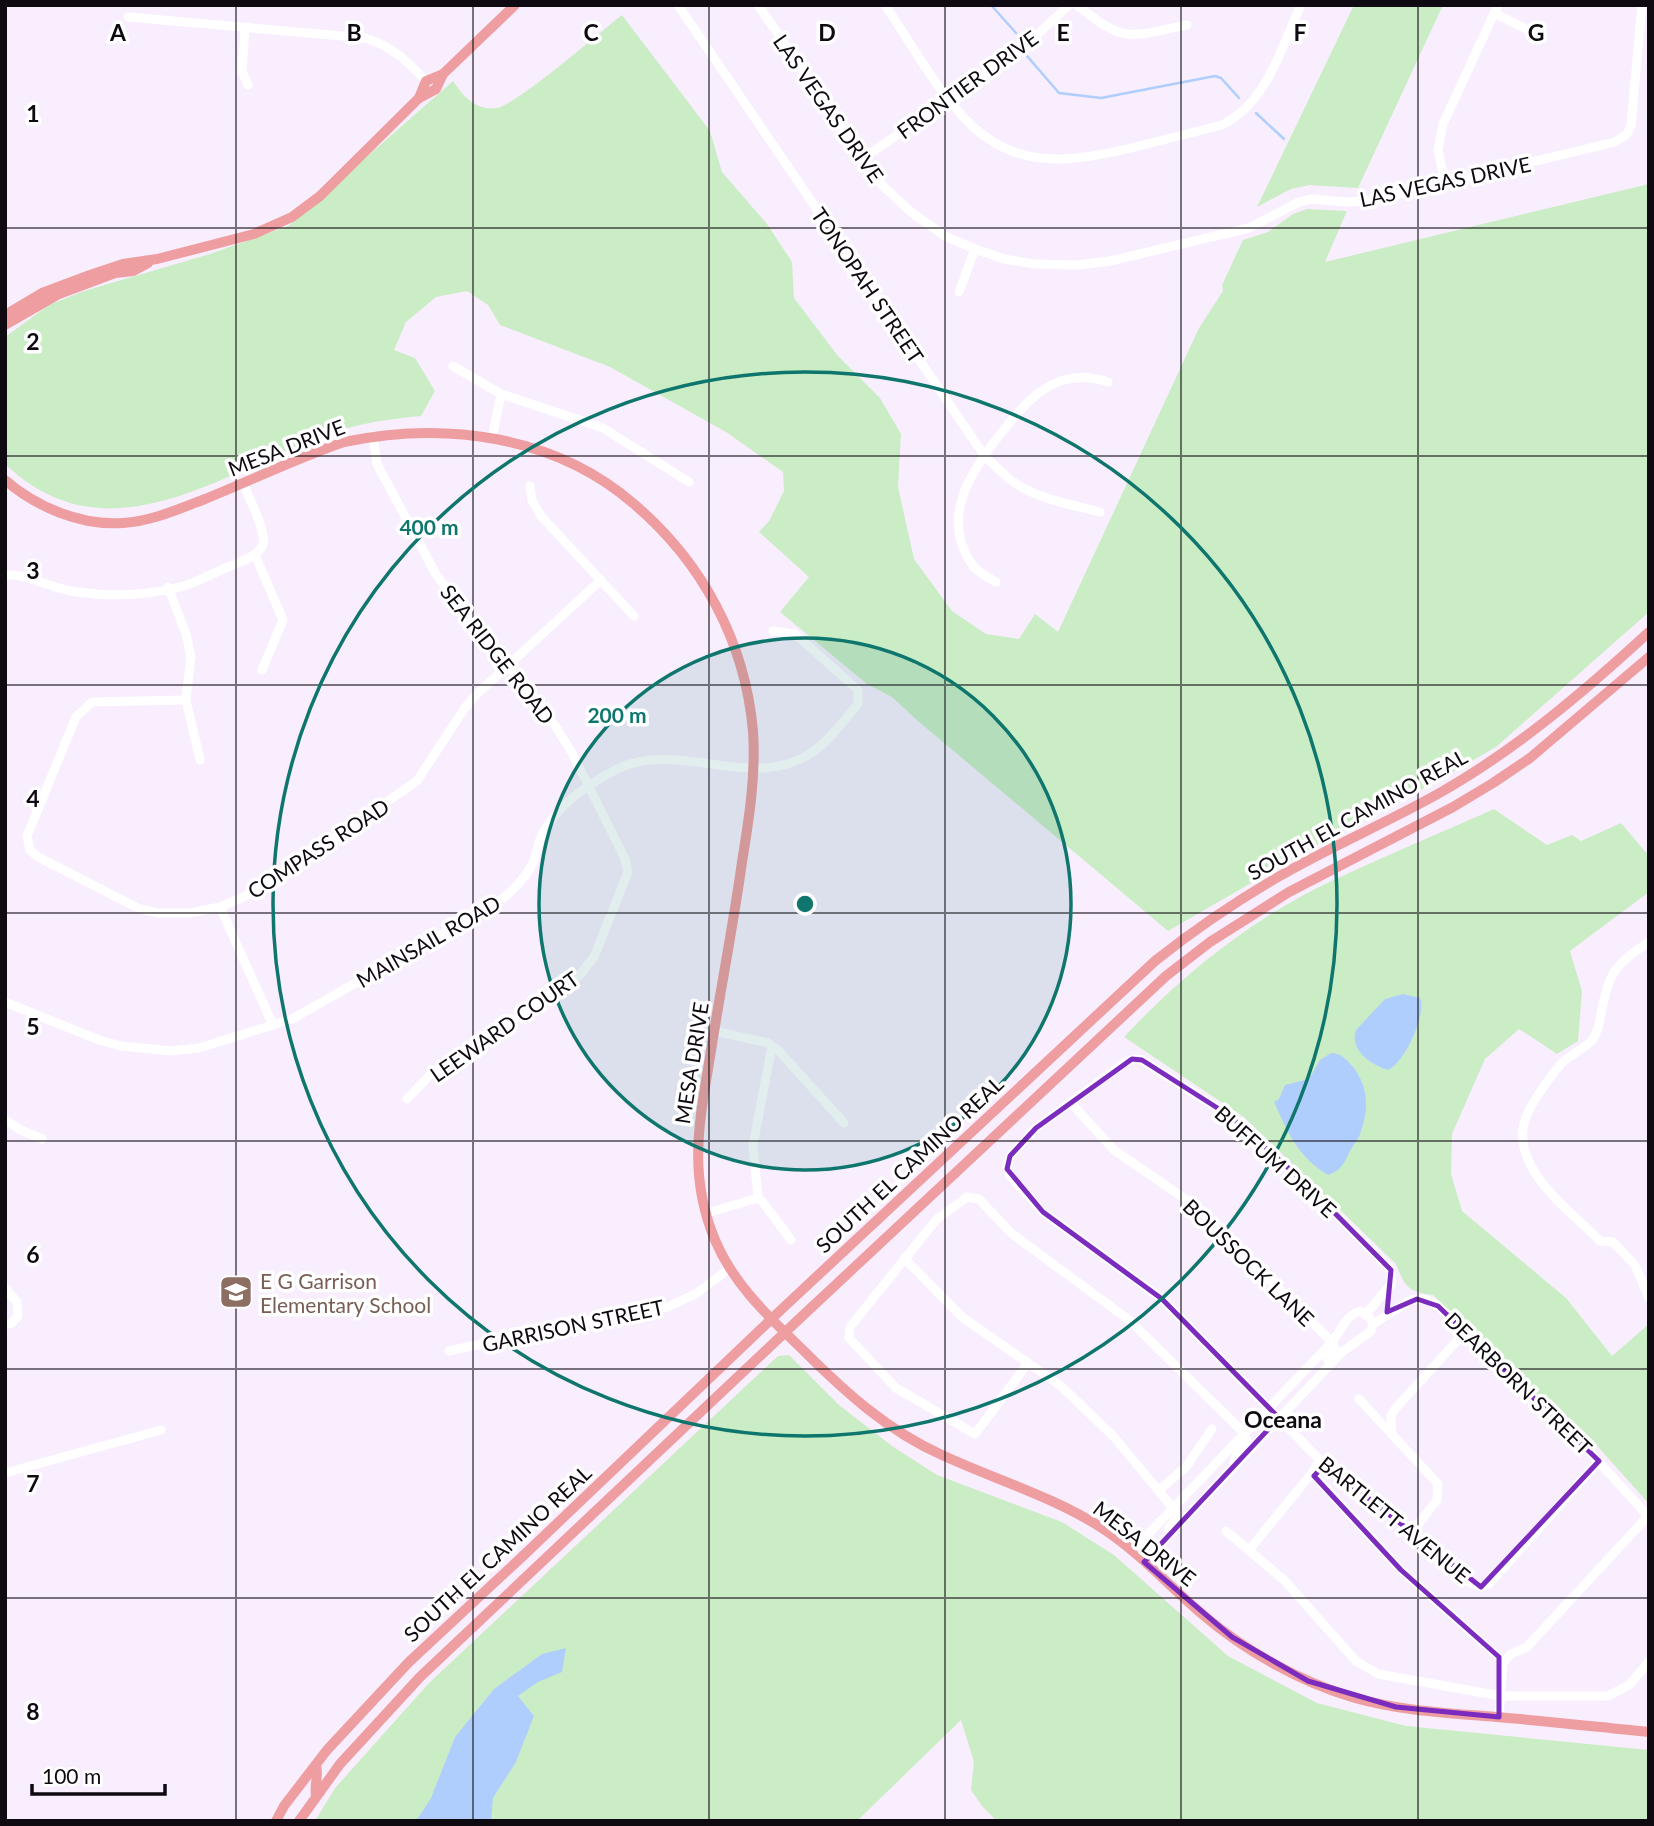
<svg xmlns="http://www.w3.org/2000/svg" width="1654" height="1826" font-family="Lato,sans-serif">
	<style>
		.green { fill: #cbedc6 }
		.water { fill: #b0cefd }
		.lines { fill: none; stroke-linecap: round; stroke-linejoin: round }
		.stream { stroke: #b0cefd; stroke-width: 2.5 }
		.minor { stroke: #fff; stroke-width: 9 }
		.major { stroke: #ee9ea0; stroke-width: 10 }
		.marked { fill: none; stroke: #7b2cbf; stroke-width: 5; stroke-linejoin: round }
		.grid { fill: none; stroke: #0f0911; stroke-width: 2; stroke-opacity: 0.55 }
		.ring { fill: none; stroke: #0f766e; stroke-width: 3.5 }
		.labels { text-anchor: middle; dominant-baseline: central; stroke-width: 7; stroke-linejoin: round; paint-order: stroke }
		.street-label { font-size: 21px; fill: #0f0911; stroke: #fff }
		.education-label { font-size: 21px; fill: #785e54; stroke: #fff; text-anchor: start }
		.neighbourhood-label { font-size: 23px; font-weight: bold; fill: #0f0911; stroke: #fff }
		.grid-label { font-size: 23px; text-anchor: middle; font-weight: bold; fill: #0f0911; stroke: #fff; stroke-width: 7; stroke-linejoin: round; paint-order: stroke }
		.centre { fill: #0f766e; stroke: #fff; stroke-width: 3.5 }
		.ring-label { font-size: 21px; text-anchor: middle; font-weight: bold; fill: #0f766e; stroke: #fff; stroke-width: 7; stroke-linejoin: round; paint-order: stroke }
	</style>
	<rect width="100%" height="100%" fill="#f9eefe"/>
	<g class="green">
		<polygon points="1354,5 1443,5 1358,188 1309,185 1291,189 1257,207"/>
		<path d="M622,15l88,116 12,41 45,52 25,38 2,36 44,58 42,42 21,36 -3,53 16,72 38,52 34,23 33,5 16,-25 23,18 141,-304 24,-37 -1,-6 21,-45 25,-8 25,-18 14,-5 40,2 -22,51 324,-78v428l-153,135 -59,34 -120,64 -149,86 -250,-210 -26,-24 -25,-13 -87,-72 29,-35 -50,-45 10,-11 15,-30 -1,-19 -57,-40 -116,-65 -110,-42 -12,-20 -21,-14 -31,6 -30,25 -12,28 21,8 20,33 -14,25c-34,3 -72,9 -104,22 -103,40 -212,121 -312,26v-127l44,-32 35,-14 126,-37 78,-28 165,-145c10,15 23,30 43,27 20,-2 105,-77 126,-93z"/>
		<path d="M1494,809l53,36 25,-10 9,6 40,-18 28,33v36l-79,59 12,40 -4,50 -21,13 -38,-25 -34,30 -33,75 -1,40 11,37 104,87 46,58 37,-32v180l-57,-64 -50,-41 -109,-104c-25,-3 -28,-8 -37,-31l-151,-146 -121,-81c54,-58 118,-110 189,-147 59,-29 121,-54 181,-81z"/>
		<polygon points="789,1355 839,1405 892,1446 937,1475 1062,1522 1114,1555 1228,1656 1317,1703 1406,1726 1649,1750 1649,1821 997,1821 982,1806 971,1790 974,1762 961,1720 857,1821 315,1821 335,1788 429,1683 778,1356"/>
	</g>
	<g class="water">
		<path d="M1403,994l17,4c7,17 -16,65 -32,72 -17,-5 -39,-20 -32,-40l29,-31z"/>
		<path d="M1331,1053c10,0 16,7 22,14 16,20 16,44 7,67 -2,7 -8,12 -11,19 -5,11 -9,18 -21,22 -30,-18 -40,-42 -54,-73l5,-3 6,-14 24,-6 11,-19z"/>
		<polygon points="566,1648 562,1672 538,1682 518,1696 534,1716 516,1762 493,1798 491,1821 416,1821 431,1798 455,1737 494,1689 542,1654"/>
	</g>
	<g class="lines">
		<g class="stream">
			<polyline points="991,5 1016,33"/>
			<polyline points="1027,56 1059,93 1101,98 1215,76 1221,78 1239,98"/>
			<polyline points="1256,113 1284,139"/>
		</g>
		<g class="minor">
			<path d="M678,5l306,450c8,8 16,16 24,23 26,21 61,26 92,34"/>
			<polyline points="758,5 883,186 911,212 945,236 975,249 1004,259 1034,264 1077,265 1110,261 1249,228 1299,202 1312,199 1344,202 1370,201 1615,142 1626,135 1631,126 1642,5"/>
			<path d="M885,5c24,35 45,74 73,106 52,62 112,52 181,35 28,-7 56,-14 83,-21 45,-22 59,-77 79,-120"/>
			<path d="M1077,5c48,40 54,31 110,20"/>
			<polyline points="1494,13 1534,33"/>
			<path d="M128,17l237,21c27,8 42,23 61,43"/>
			<polyline points="245,28 242,71 248,85"/>
			<polyline points="862,159 1020,51 1069,5"/>
			<polyline points="1445,183 1438,150 1443,124 1498,5"/>
			<polyline points="959,292 975,249"/>
			<polyline points="453,366 501,394 603,428 689,482"/>
			<polyline points="373,436 377,464 437,576 556,727 572,753 625,859 628,872 594,957 578,977 429,1076 407,1099"/>
			<polyline points="492,438 501,394"/>
			<polyline points="530,486 532,500 541,516 634,616"/>
			<polyline points="255,555 283,620 262,670"/>
			<path d="M5,575c17,-3 51,15 72,17 35,5 73,3 107,-6 16,-5 33,-15 49,-21 10,-5 26,-9 30,-21 4,-12 -15,-48 -20,-61"/>
			<path d="M996,582c-7,-4 -17,-9 -22,-15 -33,-45 -8,-88 21,-126 30,-38 58,-77 113,-59"/>
			<polyline points="168,587 186,634 191,657 186,700 200,760"/>
			<polyline points="186,700 92,702 76,717 27,836 30,850 38,857 140,909 158,913 190,913 220,907 259,890 417,781 464,709 477,694 601,580"/>
			<polyline points="220,907 273,1025"/>
			<path d="M1649,942c-32,21 -40,29 -47,67 -2,10 -3,21 -9,30 -9,11 -25,16 -34,27 -11,14 -25,33 -32,49 -22,50 43,95 73,126l13,1 22,23 14,33"/>
			<path d="M5,1002l94,38 22,6 50,5 28,-3 93,-29 204,-115c15,-12 31,-26 38,-44 3,-8 4,-18 8,-25 15,-30 46,-51 75,-66 63,-30 137,25 197,-18 17,-12 30,-31 44,-47v-14l-63,-56 -22,-3"/>
			<polyline points="714,1031 768,1043 779,1051 844,1123"/>
			<polyline points="772,1046 753,1145 758,1198 762,1201 791,1240"/>
			<polyline points="1071,1103 1114,1150 1197,1207 1332,1342 1335,1348 1327,1359"/>
			<polyline points="5,1120 21,1130 42,1139"/>
			<polyline points="707,1213 758,1198"/>
			<polyline points="904,1258 962,1317 1061,1386 1114,1437 1177,1513 1176,1519 1168,1529"/>
			<polyline points="5,1288 17,1302 18,1316 12,1323 5,1325"/>
			<polyline points="1366,1314 1391,1284 1391,1270 1303,1181 1230,1116 1142,1060 1135,1059 1124,1063 1036,1128 1010,1156 1007,1169 1010,1176 1043,1212 1162,1299 1320,1460 1412,1532 1471,1583 1481,1587 1489,1584 1599,1461"/>
			<polyline points="1373,1324 1411,1300 1425,1299 1438,1306 1466,1331 1535,1403 1578,1439 1649,1517"/>
			<polyline points="449,1351 586,1321 640,1315 668,1307 697,1293 729,1269"/>
			<polyline points="1028,1363 975,1434 896,1388 849,1338 850,1327 936,1220 967,1197 979,1199 1011,1233 1129,1320 1244,1433 1247,1441 1237,1453 1233,1467"/>
			<polyline points="1359,1399 1438,1484 1437,1500 1412,1532"/>
			<polyline points="1392,1435 1391,1416 1395,1409 1466,1331"/>
			<polyline points="5,1473 161,1430"/>
			<polyline points="1312,1473 1401,1570 1499,1657 1503,1663"/>
			<polyline points="1159,1490 1186,1467 1212,1429"/>
			<polyline points="1226,1531 1284,1580 1356,1661 1378,1674 1501,1696 1608,1696 1629,1685 1649,1662"/>
			<polyline points="1249,1550 1312,1473 1320,1460"/>
			<path d="M1132,1551l200,-209c9,-11 14,-27 28,-31l10,7 3,6 -2,7 -29,21 -198,210"/>
			<polyline points="1499,1717 1503,1663 1511,1654 1527,1647 1648,1516"/>
		</g>
		<g class="major">
			<polyline points="443,74 515,5"/>
			<polygon points="443,74 436,89 419,98 426,81"/>
			<polyline points="5,315 42,293 90,275 123,264 157,259 254,234 292,217 320,196 419,98"/>
			<polyline points="5,325 59,294 115,273 133,271 148,263"/>
			<path d="M5,480c31,27 76,46 118,43 29,-2 56,-14 82,-24 47,-19 92,-41 139,-57 100,-21 211,-7 290,62 68,58 111,137 119,227 3,44 -4,88 -11,131 -9,65 -22,130 -32,195 -11,66 -22,118 5,183 19,45 53,76 88,110 42,42 85,81 139,105 54,25 110,41 160,73 37,24 66,57 100,86 43,37 98,68 153,84 46,13 93,15 141,19 51,4 102,10 153,15"/>
			<path d="M316,1796c-2,-12 3,-20 0,-31"/>
			<path d="M276,1821l8,-15 43,-56 82,-88 115,-107 260,-248 371,-346c39,-31 80,-59 123,-84 53,-31 111,-55 165,-86 75,-43 143,-101 206,-159"/>
			<polyline points="299,1821 340,1764 420,1677 797,1321 1166,976 1210,942 1289,892 1453,807 1493,783 1530,758 1649,657"/>
		</g>
	</g>
	<path class="marked" d="M1132,1059l10,1 88,56 73,65 88,89 -4,42 30,-13 21,7 161,155 -118,126 -156,-123 -11,12 87,94 98,87v60l-103,-10 -88,-26 -76,-44 -88,-75 135,-144 -117,-119 -119,-87 -36,-43 3,-13 26,-28z"/>
	<path class="grid" d="M236,5v1816M473,5v1816M709,5v1816M945,5v1816M1181,5v1816M1418,5v1816M5,228h1644M5,456h1644M5,685h1644M5,913h1644M5,1141h1644M5,1369h1644M5,1598h1644"/>
	<circle cx="805" cy="904" r="266" fill="#0f766e" fill-opacity=".12"/>
	<g class="ring">
		<circle cx="805" cy="904" r="266"/>
		<circle cx="805" cy="904" r="532"/>
	</g>
	<defs>
		<symbol id="school-square" viewBox="-11 -11 22 22"><rect x="-9" y="-9" width="18" height="18" rx="4" fill="#8d6e63" stroke="#fff"/><path d="M0-5L7-2L0 1L-7-2ZM-4 1L0 2.5L4 1V4Q0 6-4 4Z" fill="#fff"/></symbol>
	</defs>
	<g fill-rule="evenodd">
		<use href="#school-square" x="217" y="1273" width="38" height="38"/>
	</g>
	<g class="labels">
		<g class="street-label">
			<text transform="translate(967 84) rotate(-36)">FRONTIER DRIVE</text>
			<text transform="translate(829 108) rotate(55)">LAS VEGAS DRIVE</text>
			<text transform="translate(1445 181) rotate(-12)">LAS VEGAS DRIVE</text>
			<text transform="translate(868 285) rotate(56)">TONOPAH STREET</text>
			<text transform="translate(286 447) rotate(-21)">MESA DRIVE</text>
			<text transform="translate(498 654) rotate(52)">SEA RIDGE ROAD</text>
			<text transform="translate(1357 814) rotate(-29)">SOUTH EL CAMINO REAL</text>
			<text transform="translate(318 848) rotate(-33)">COMPASS ROAD</text>
			<text transform="translate(428 941) rotate(-30)">MAINSAIL ROAD</text>
			<text transform="translate(504 1026) rotate(-35)">LEEWARD COURT</text>
			<text transform="translate(691 1063) rotate(-81)">MESA DRIVE</text>
			<text transform="translate(1276 1161) rotate(42)">BUFFUM DRIVE</text>
			<text transform="translate(909 1164) rotate(-43)">SOUTH EL CAMINO REAL</text>
			<text transform="translate(1249 1262) rotate(44)">BOUSSOCK LANE</text>
			<text transform="translate(573 1325) rotate(-12)">GARRISON STREET</text>
			<text transform="translate(1519 1383) rotate(44)">DEARBORN STREET</text>
			<text transform="translate(1395 1519) rotate(39)">BARTLETT AVENUE</text>
			<text transform="translate(1145 1543) rotate(38)">MESA DRIVE</text>
			<text transform="translate(497 1553) rotate(-43)">SOUTH EL CAMINO REAL</text>
		</g>
		<g class="education-label">
			<text x="260" y="1280">E G Garrison<tspan x="260" dy="24">Elementary School</tspan></text>
		</g>
		<g class="neighbourhood-label">
			<text x="1283" y="1419">Oceana</text>
		</g>
	</g>
	<g class="grid-label">
		<text x="118" y="41">A</text>
		<text x="354" y="41">B</text>
		<text x="591" y="41">C</text>
		<text x="827" y="41">D</text>
		<text x="1063" y="41">E</text>
		<text x="1300" y="41">F</text>
		<text x="1536" y="41">G</text>
		<text x="33" y="122">1</text>
		<text x="33" y="350">2</text>
		<text x="33" y="579">3</text>
		<text x="33" y="807">4</text>
		<text x="33" y="1035">5</text>
		<text x="33" y="1263">6</text>
		<text x="33" y="1492">7</text>
		<text x="33" y="1720">8</text>
	</g>
	<circle cx="805" cy="904" r="10" class="centre"/>
	<g class="ring-label">
		<text x="429" y="535">400 m</text>
		<text x="617" y="723">200 m</text>
	</g>
	<rect width="1654" height="1826" fill="none" stroke="#0f0911" stroke-width="14"/>
	<path d="M32 1784v10h133v-10" fill="none" stroke="#0f0911" stroke-width="3.5"/>
	<text x="42" y="1784" font-size="21" fill="#0f0911" stroke="#ffffff" stroke-width="5" paint-order="stroke">100 m</text>
</svg>
